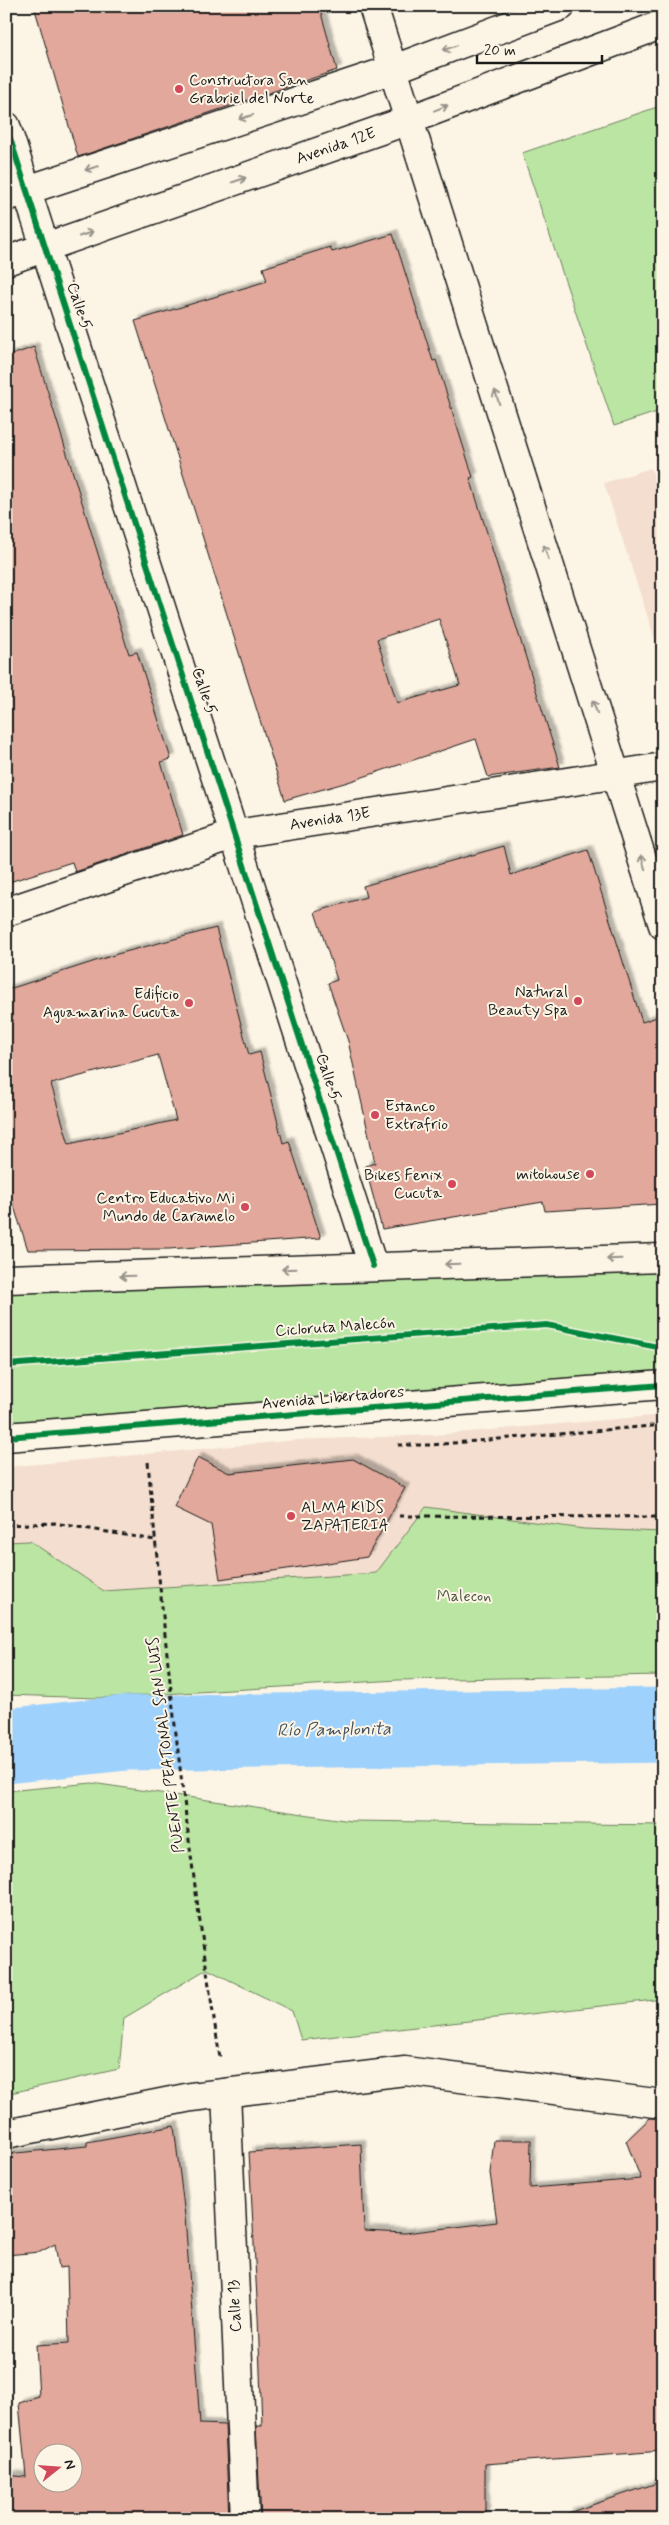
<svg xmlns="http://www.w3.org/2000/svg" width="669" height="2525" font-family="Mynerve,sans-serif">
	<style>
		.built { fill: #f4decf }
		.green { fill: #bbe5a2; stroke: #6c805f }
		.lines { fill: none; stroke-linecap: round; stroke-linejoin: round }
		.river { stroke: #9fd1fd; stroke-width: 75 }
		.building { fill: #e1a89b; stroke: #1c1c1c; fill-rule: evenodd; filter: url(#shadow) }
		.minor-casing { stroke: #1c1c1c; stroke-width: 31 }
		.primary-casing { stroke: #1c1c1c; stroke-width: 31 }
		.path { stroke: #1c1c1c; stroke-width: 3; stroke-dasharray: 5 4; stroke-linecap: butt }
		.minor { stroke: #fcf5e5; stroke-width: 28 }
		.primary { stroke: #fcf5e5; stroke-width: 28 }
		.cycleway-casing { stroke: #fcf5e5; stroke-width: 9 }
		.cycleway { stroke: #00873e; stroke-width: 6 }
		.oneway { stroke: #97938b }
		.poi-dot { fill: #d1495b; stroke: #fcf5e5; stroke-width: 2 }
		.labels { text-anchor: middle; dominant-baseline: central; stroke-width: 4; stroke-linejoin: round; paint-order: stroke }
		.poi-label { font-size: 16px; fill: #1c1c1c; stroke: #fcf5e5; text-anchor: end }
		.street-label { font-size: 16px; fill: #1c1c1c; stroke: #fcf5e5 }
		.park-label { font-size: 16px; fill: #4c5844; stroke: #fcf5e5 }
		.water-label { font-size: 18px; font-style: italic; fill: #435260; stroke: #fcf5e5 }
	</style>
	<defs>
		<filter id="shadow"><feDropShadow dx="4.5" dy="-4.5" stdDeviation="1" flood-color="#0004"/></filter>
	</defs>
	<rect width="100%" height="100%" fill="#fcf5e5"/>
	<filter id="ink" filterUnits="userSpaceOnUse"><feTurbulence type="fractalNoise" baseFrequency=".02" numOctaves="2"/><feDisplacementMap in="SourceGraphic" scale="10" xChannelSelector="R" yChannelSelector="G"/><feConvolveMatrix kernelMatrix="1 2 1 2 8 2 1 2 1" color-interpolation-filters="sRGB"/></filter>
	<g filter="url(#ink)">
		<g class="built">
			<polygon points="651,468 663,503 663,664 604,483"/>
			<polygon points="663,1415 663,1532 584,1529 426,1507 376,1573 104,1591 30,1541 6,1542 6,1467 297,1440 434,1435"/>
		</g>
		<g class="green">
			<polygon points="663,105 663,410 614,426 522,153"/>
			<polygon points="663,1272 663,1373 37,1428 6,1421 6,1295 30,1287"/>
			<polygon points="426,1507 584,1529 663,1532 663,1675 398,1680 97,1698 6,1695 6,1542 30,1541 104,1591 376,1573"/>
			<polygon points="92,1783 351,1821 663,1825 663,1999 301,2040 292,2011 207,1969 124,2018 119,2069 6,2094 6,1791"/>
		</g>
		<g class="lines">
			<polyline class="river" points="6,1746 125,1733 663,1725"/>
		</g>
		<g class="building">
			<polygon points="34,6 319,6 337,70 78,157"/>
			<path d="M393,234l40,127 3,-1 37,117 -3,1 90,289 -72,10 -12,-38 -128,43 -63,18 -150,-479 132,-40 -4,-13 67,-21 2,5zM439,619l21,66 -63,18 -20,-64z"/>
			<polygon points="34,347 129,654 137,652 171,759 161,762 183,835 75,872 72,862 6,883 6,357"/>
			<polygon points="504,846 511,875 588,850 642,1022 663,1015 663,1204 545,1211 543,1202 382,1229 365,1166 375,1163 348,1041 328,983 337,980 315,912 366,897 363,886"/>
			<path d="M216,928l33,127 11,-3 23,91 6,-2 32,97 -152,11 -141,1 -22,-68v-192l111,-36zM158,1055l18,65 -107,24 -18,-60z"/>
			<polygon points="198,1457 229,1473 353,1459 405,1488 367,1557 220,1579 211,1525 174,1507"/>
			<polygon points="650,2118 663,2119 663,2451 485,2464 485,2519 261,2519 256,2426 262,2426 258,2317 249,2152 361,2144 364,2231 405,2233 497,2222 490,2173 494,2140 531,2140 530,2188 641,2179 626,2141"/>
			<path d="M174,2126l11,90 15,208 25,1 4,94h-223v-44l20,2 -7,-74 20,-6 -3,-52 33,-2 -2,-76 -8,1 -4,-24 -15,8 -34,3v-101l81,-8v-4zM42,2452h30v30h-30z"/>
			<polygon points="663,2481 663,2519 569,2519 568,2513"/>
		</g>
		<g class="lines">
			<defs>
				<g id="minor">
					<polyline points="373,6 663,925"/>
					<polyline points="6,126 373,1266"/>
					<polyline points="6,197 394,69 561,6"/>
					<polyline points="6,261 409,120 663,24"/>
					<polyline points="6,912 236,834 663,767"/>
					<polyline points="226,2093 245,2519"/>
					<polyline points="6,2134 191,2097 405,2071 663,2104"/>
				</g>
				<g id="primary">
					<polyline points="6,1279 663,1258"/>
					<polyline points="6,1437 663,1385"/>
				</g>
			</defs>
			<use href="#minor" class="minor-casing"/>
			<use href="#primary" class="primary-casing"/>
			<g class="path">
				<polyline points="398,1445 430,1445 663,1425"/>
				<path d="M148,1462c18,199 41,398 72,596"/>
				<polyline points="399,1516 663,1517"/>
				<polyline points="6,1525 54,1523 155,1540"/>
			</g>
			<use href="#minor" class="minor"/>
			<use href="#primary" class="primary"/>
			<defs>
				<g id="cycleway">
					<polyline points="6,126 373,1266"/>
					<polyline points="6,1365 547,1325 663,1348"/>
					<polyline points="6,1437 663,1385"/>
				</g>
			</defs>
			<use href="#cycleway" class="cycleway-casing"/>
			<use href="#cycleway" class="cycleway"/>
		</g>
		<defs><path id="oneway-shaft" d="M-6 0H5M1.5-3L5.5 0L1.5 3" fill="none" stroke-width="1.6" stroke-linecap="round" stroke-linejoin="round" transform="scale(1.25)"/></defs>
		<g class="oneway">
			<use href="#oneway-shaft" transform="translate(450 48) rotate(160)"/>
			<use href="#oneway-shaft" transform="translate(441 108) rotate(-21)"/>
			<use href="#oneway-shaft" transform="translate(246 117) rotate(162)"/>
			<use href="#oneway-shaft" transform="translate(92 168) rotate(162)"/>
			<use href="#oneway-shaft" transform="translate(239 180) rotate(-19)"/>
			<use href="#oneway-shaft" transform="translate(86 234) rotate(-19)"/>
			<use href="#oneway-shaft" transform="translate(497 397) rotate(-108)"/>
			<use href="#oneway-shaft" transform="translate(546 552) rotate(-108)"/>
			<use href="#oneway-shaft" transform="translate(595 707) rotate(-108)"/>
			<use href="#oneway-shaft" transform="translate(643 862) rotate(-107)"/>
			<use href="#oneway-shaft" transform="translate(614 1259) rotate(178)"/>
			<use href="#oneway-shaft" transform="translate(452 1264) rotate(178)"/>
			<use href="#oneway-shaft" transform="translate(289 1269) rotate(178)"/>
			<use href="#oneway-shaft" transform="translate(127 1276) rotate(178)"/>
		</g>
	</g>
	<g class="poi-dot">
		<circle cx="179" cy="89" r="5"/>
		<circle cx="578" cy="1001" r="5"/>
		<circle cx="189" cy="1003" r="5"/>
		<circle cx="375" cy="1115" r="5"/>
		<circle cx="590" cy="1174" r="5"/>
		<circle cx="452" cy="1184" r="5"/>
		<circle cx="245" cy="1207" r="5"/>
		<circle cx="291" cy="1516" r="5"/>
	</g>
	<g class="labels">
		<g class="poi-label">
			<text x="189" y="80" text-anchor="start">Constructora San<tspan x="189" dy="18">Grabriel del Norte</tspan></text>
			<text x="568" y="992">Natural<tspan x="568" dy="18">Beauty Spa</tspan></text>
			<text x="179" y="994">Edificio<tspan x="179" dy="18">Aguamarina Cucuta</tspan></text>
			<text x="385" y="1106" text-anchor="start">Estanco<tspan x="385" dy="18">Extrafrio</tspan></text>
			<text x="580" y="1174">mitohouse</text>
			<text x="442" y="1175">Bikes Fenix<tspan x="442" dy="18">Cucuta</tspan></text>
			<text x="235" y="1198">Centro Educativo Mi<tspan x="235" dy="18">Mundo de Caramelo</tspan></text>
			<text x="301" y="1507" text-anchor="start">ALMA KIDS<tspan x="301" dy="18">ZAPATERIA</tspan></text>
		</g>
		<g class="street-label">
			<text transform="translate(336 146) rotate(-19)">Avenida 12E</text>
			<text transform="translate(79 306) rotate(72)">Calle 5</text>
			<text transform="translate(204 691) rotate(72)">Calle 5</text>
			<text transform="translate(330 819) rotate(-9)">Avenida 13E</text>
			<text transform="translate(328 1077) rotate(72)">Calle 5</text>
			<text transform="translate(335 1327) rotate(-4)">Cicloruta Malecón</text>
			<text transform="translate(333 1398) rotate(-5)">Avenida Libertadores</text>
			<text transform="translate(166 1745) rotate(-97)">PUENTE PEATONAL SAN LUIS</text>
			<text transform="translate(235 2306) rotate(-93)">Calle 13</text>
		</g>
		<g class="park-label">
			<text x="464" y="1596">Malecon</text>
		</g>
		<g class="water-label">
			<text transform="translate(334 1730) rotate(-1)">Río Pamplonita</text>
		</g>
	</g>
	<rect width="669" height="2525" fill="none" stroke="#fcf5e5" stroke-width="25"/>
	<rect x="12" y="12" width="644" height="2500" fill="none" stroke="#1c1c1c" stroke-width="2" filter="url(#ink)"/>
	<g transform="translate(58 2468) rotate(73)"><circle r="24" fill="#fcf5e5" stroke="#a29e95"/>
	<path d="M0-4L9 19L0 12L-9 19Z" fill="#d1495b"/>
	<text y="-8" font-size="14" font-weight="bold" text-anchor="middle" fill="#1c1c1c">N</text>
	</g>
	<path d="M477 55v8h125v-8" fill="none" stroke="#1c1c1c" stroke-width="2.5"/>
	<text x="484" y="55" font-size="15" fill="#1c1c1c" stroke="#fcf5e5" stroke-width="4" paint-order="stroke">20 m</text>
</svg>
